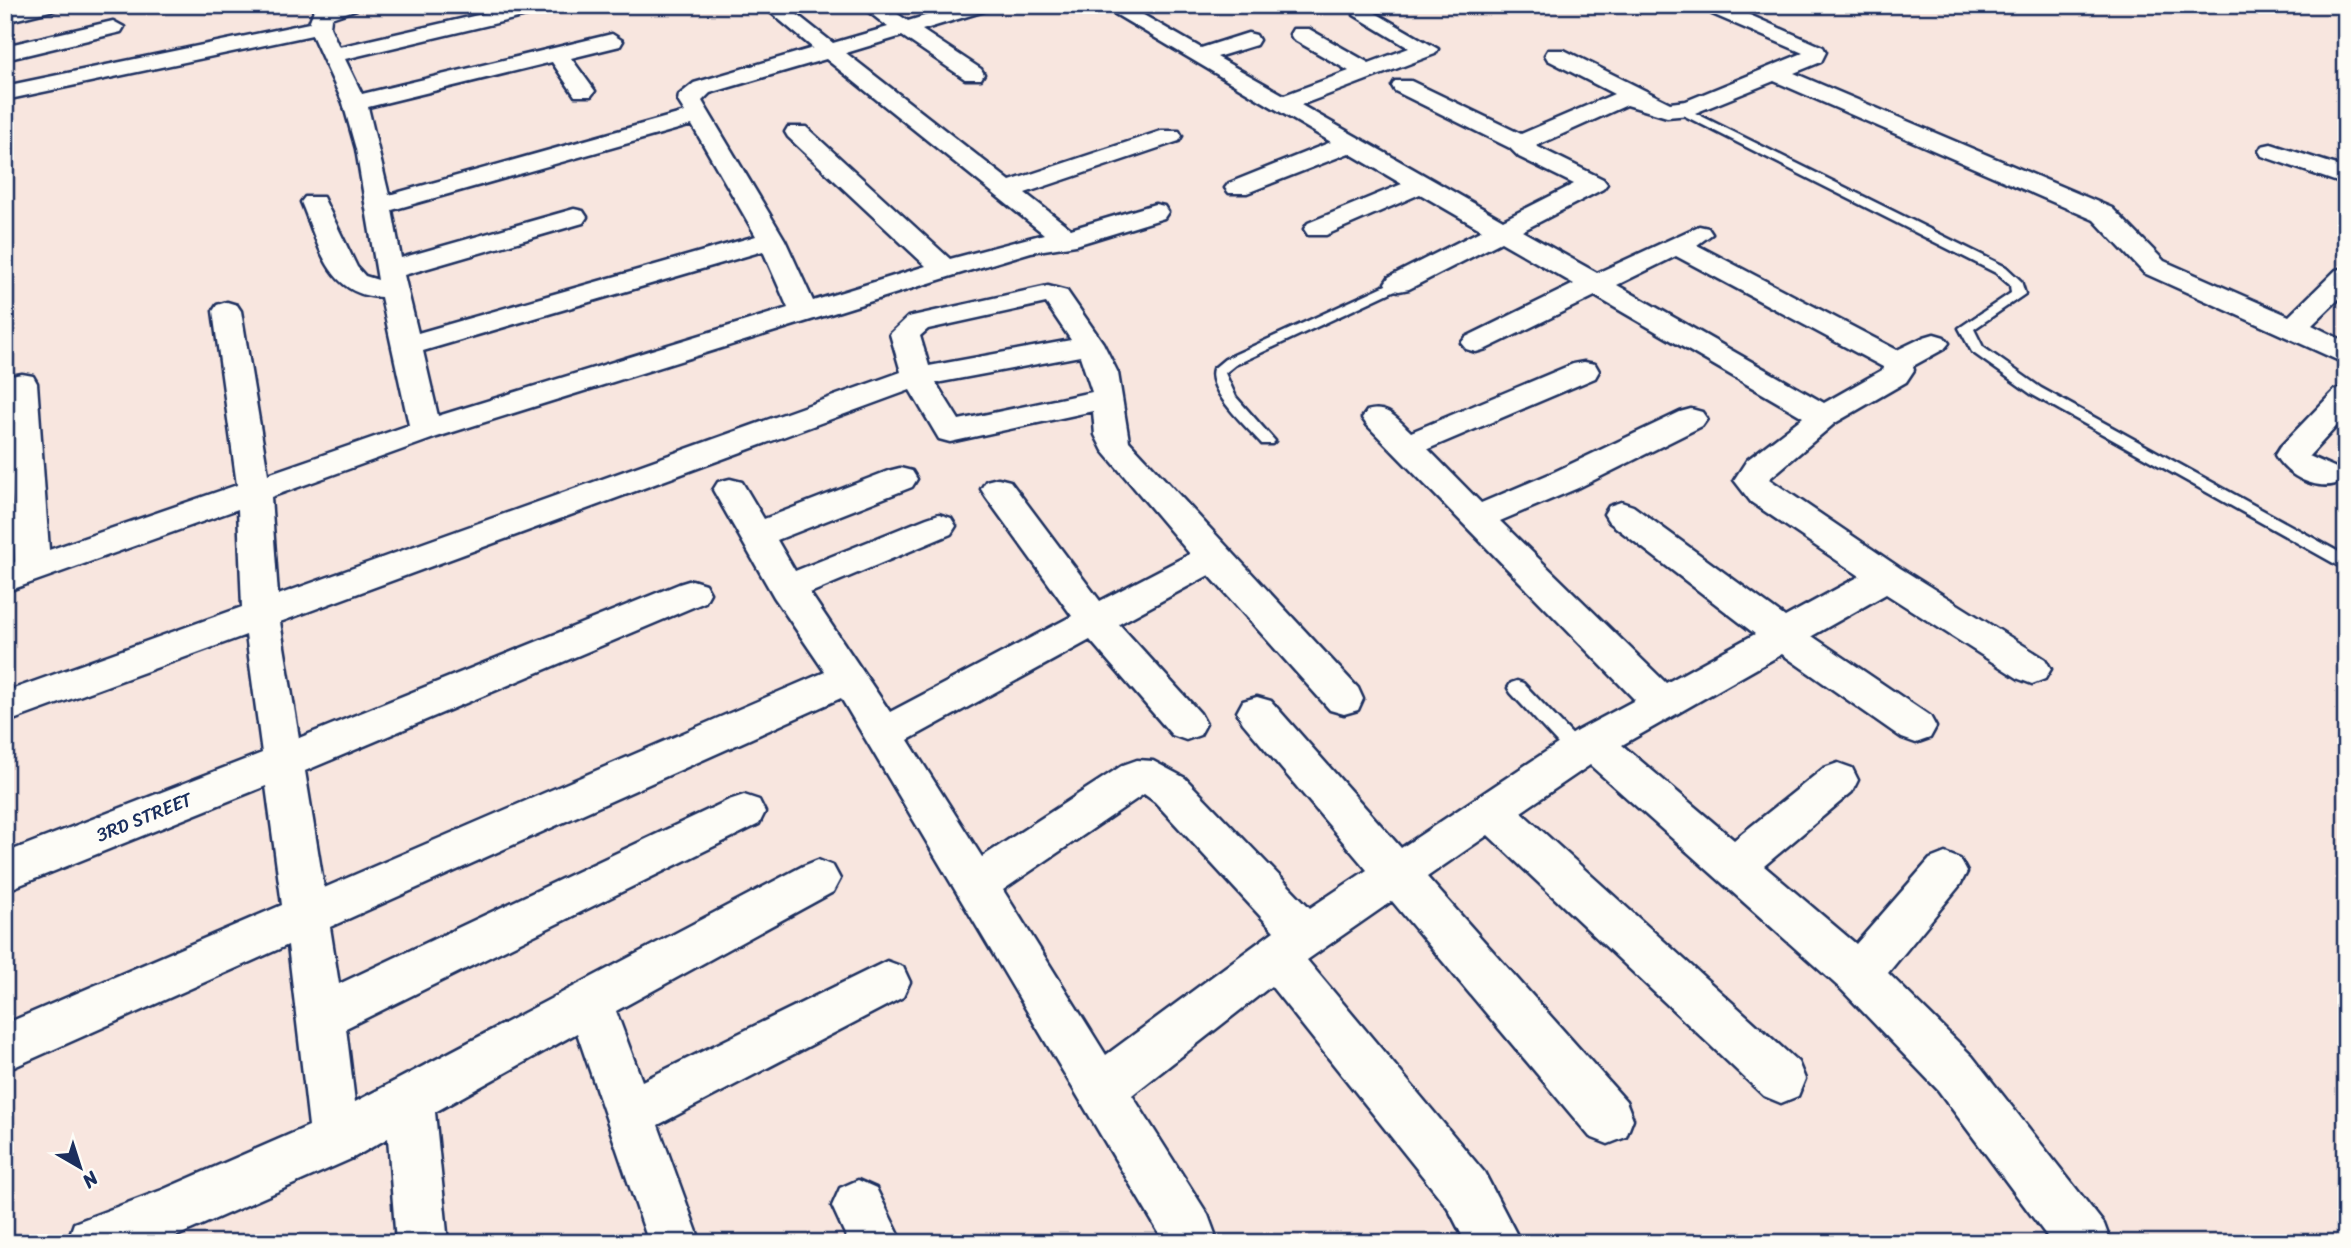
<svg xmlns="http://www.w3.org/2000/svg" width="2351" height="1248" font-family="Sriracha,sans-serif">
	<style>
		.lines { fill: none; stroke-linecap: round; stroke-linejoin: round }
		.service-casing { stroke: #1b2f5e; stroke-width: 5 }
		.minor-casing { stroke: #1b2f5e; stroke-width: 5 }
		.service { fill: #fdfcf7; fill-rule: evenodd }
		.minor { fill: #fdfcf7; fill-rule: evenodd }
		.labels { text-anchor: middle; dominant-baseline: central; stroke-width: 7; stroke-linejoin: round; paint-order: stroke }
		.street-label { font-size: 19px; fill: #1b2f5e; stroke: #fdfcf7 }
	</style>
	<rect width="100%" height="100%" fill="#f8e6df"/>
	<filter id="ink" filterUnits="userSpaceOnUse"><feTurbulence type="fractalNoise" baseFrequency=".0143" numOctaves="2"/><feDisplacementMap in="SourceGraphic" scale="14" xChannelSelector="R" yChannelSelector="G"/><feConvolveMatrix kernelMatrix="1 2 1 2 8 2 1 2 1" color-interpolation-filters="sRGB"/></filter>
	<g filter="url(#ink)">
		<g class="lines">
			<defs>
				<g id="service">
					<polygon points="2327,5 2346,5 2346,8"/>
					<polygon points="1677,108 1685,108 2006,267 2021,281 2025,294 1974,329 1983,347 2041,388 2346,556 2346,570 2031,394 1972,352 1959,328 2011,293 2010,285 1996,273 1677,112"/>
					<path d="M1399,279l7,4 -2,3 -169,79 -10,8 11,24 39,44 -3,3h-10c-14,-16 -56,-53 -49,-75l12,-10z"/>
					<polygon points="1517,681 1523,683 1584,747 1587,752 1584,757 1577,760 1570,757 1511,693 1508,688 1511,683"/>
				</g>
				<g id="minor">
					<polygon points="24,5 61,5 58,9 5,22 5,10"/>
					<path d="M327,5h33l-3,4 -26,9 -1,9 9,20 182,-42h38l-3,4 -211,50 17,35 250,-60 11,7 -3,5 -49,12 24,33 -4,5h-16l-23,-34 -184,45 21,88 296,-83 -7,-11 1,-6 15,-12 119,-35 -51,-43h23l48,38 55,-16 -28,-22h24l24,16 53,-16h33l-3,4 -69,21 59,39 3,5 -3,5h-16l-63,-43 -56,17 164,128 151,-50h18l3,5 -3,5 -154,52 46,36 84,-25 9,2 4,6 -4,6 -88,27 -45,7 -76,23 -518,162 -166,60 7,98 623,-223 -11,-38 18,-17 140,-31 19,5 36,52 15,30 11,68 229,247 5,11 -5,11 -14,4 -14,-4 -121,-135 -90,49 81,89 6,11 -6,11 -14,5 -14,-5 -82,-95 -182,100 74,117 141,-92 14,-5 16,1 32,17 125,130 57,-38 -124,-147 -6,-11 6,-11 14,-4 14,4 130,147 176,-117 58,-31 -268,-275 -5,-7 5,-7c21,-6 29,7 44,21l162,-68 11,-2 11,2 4,7 -4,7 -167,71 53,54 73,-31 126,-60 11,-3 11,3 5,7 -5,7 -124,62 -78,33 166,162 89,-49 -146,-112 -5,-8 5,-8 12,-4 12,4 152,111 75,-41 -109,-74 -17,-22 13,-20 56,-43 -208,-121 -109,53 -10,3 -10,-3 -5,-6 5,-6 108,-53 -73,-42 -92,47 -10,2 -10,-2 -4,-6 4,-6 93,-47 -62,-36 -94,41h-18l-4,-6 4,-6 94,-39 -53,-31 -102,40h-18l-4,-5 4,-5 102,-41 -231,-137h26l75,43 47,-15 8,2 3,5 -3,5 -39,12 67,38 65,-24 -56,-32 -3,-5 3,-5h16l60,34 40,-15 -55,-33 11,-6 7,2 66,38 -3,5 -134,51 202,115 71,-36 -55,-27 -9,-9 -115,-57 -3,-5 3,-5h16l110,53 93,-40 -66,-34 -3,-5 3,-5h16l106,53 16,-2 117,-48 -91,-39 -6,-9h21l96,42 3,5 -5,10 -27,11 318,135 52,53 125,55 47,-46 10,-2v24l-34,33 34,17v22l-202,-91 -50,-53 -320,-139 -84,34 -23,2 -40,-12 -91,41 67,33 4,5 -4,5 -81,42 75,42 102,-47 9,2 4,6 -15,11 200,105 27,-13 10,-3 10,3 5,6 -5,6 -31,17 1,4 -8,12 -71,41 -66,56 131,89 145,91 6,10 -6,10 -13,5 -13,-5 -133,-85 -74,42 118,80 6,11 -6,11 -14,5 -14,-5 -120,-84 -160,91 112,95 90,-72 14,-5 14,5 6,12 -6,12 -88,74 92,78 74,-85 15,-6 15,6 7,13 -7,13 -72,88 84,83 132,168 7,19h-59l-114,-153 -96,-100 -252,-225 -69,47 277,250 7,17 -7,17 -17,7 -17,-7 -276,-261 -61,42 199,224 7,18 -7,18 -18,7 -18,-7 -198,-236 -85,59 177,212 37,71h-55l-18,-35 -177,-222 -139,109 76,120 7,19 -3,9h-47l-324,-545 -511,229 9,57 390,-184 15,-5 15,5 6,12 -6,12 -413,204 9,74 448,-236 15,-6 15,6 7,13 -7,13 -217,119 26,70 245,-120 16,6 7,15 -7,15 -245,128 43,118h-52l-72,-210 -142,79 13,131h-52l-8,-105 -35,20 -192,85h-94l7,-20 88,-33 147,-64 -21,-181 -283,126v-47l277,-119 -16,-119 -261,105v-38l257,-100 -16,-118 -241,88v-31l237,-85 -4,-98 -233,83v-27l10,-3 -8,-179 4,-7 11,-2 11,2 4,7 12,167 188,-65 -24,-174 4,-6 10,-3 10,3 4,6 27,163 141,-49 -28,-128c-54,-1 -62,-54 -80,-95l4,-5h18l34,70 8,9 13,4 -22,-131 -13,-46 -31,-68 -307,65v-14l304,-63 5,-13zM826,59l218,175 -94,25 -144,-132h-18l-3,5 3,5 138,129 -113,35 -28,-61 -83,-139 8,-8zM692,125l64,111 -338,97 -14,-58 179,-52 4,-6 -4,-6 -9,-2 -173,49 -9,-48zM763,251l25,57 -350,108 -15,-65zM1676,256l207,111 1,2 -60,34 -207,-118zM1046,303l25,37 -142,26 -9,-30 8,-7zM1080,356l12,36 -133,28 -23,-37zM910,390l29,49 11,3 143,-31 2,24 8,16 87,103 -90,47 -90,-120 -12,-3 -12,3 -5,8 5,8 86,119 -182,96 -80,-119 141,-59 5,-8 -5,-8 -12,-4 -12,4 -132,53 -18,-31 135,-53 5,-8 -5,-8 -12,-3 -12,3 -124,48 -22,-37 -12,-3 -12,3 -5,8 61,107 51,75 -501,216 -19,-117 400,-169 5,-9 -5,-9 -13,-4 -13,4 -380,154 -19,-116zM1144,794l11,8 119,129 -168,124 -103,-165z"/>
					<polygon points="113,21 124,27 121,32 5,60 5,46"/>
					<polygon points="2271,144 2346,168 2346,185 2262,156 2259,151 2262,146"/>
					<path d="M2346,387v29l-37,40 27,12 4,8 -4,8c-23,6 -50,-9 -61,-29l5,-8 55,-57z"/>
					<polygon points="858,1180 876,1188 903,1243 849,1243 832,1206 840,1188"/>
				</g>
			</defs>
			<use href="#service" class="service-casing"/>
			<use href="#minor" class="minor-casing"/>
			<use href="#service" class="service"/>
			<use href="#minor" class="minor"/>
		</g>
	</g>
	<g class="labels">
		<g class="street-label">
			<text transform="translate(144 817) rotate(-22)">3RD STREET</text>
		</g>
	</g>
	<rect width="2351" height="1248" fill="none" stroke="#fdfcf7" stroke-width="28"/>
	<rect x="14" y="14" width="2323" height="1220" fill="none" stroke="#1b2f5e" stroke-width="2.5" filter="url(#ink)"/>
	<g transform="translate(80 1167) rotate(141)" stroke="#fdfcf7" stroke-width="5" paint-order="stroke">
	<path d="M0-5L12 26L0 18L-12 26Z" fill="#1b2f5e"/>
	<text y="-10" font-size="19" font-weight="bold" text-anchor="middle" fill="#1b2f5e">N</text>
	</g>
</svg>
